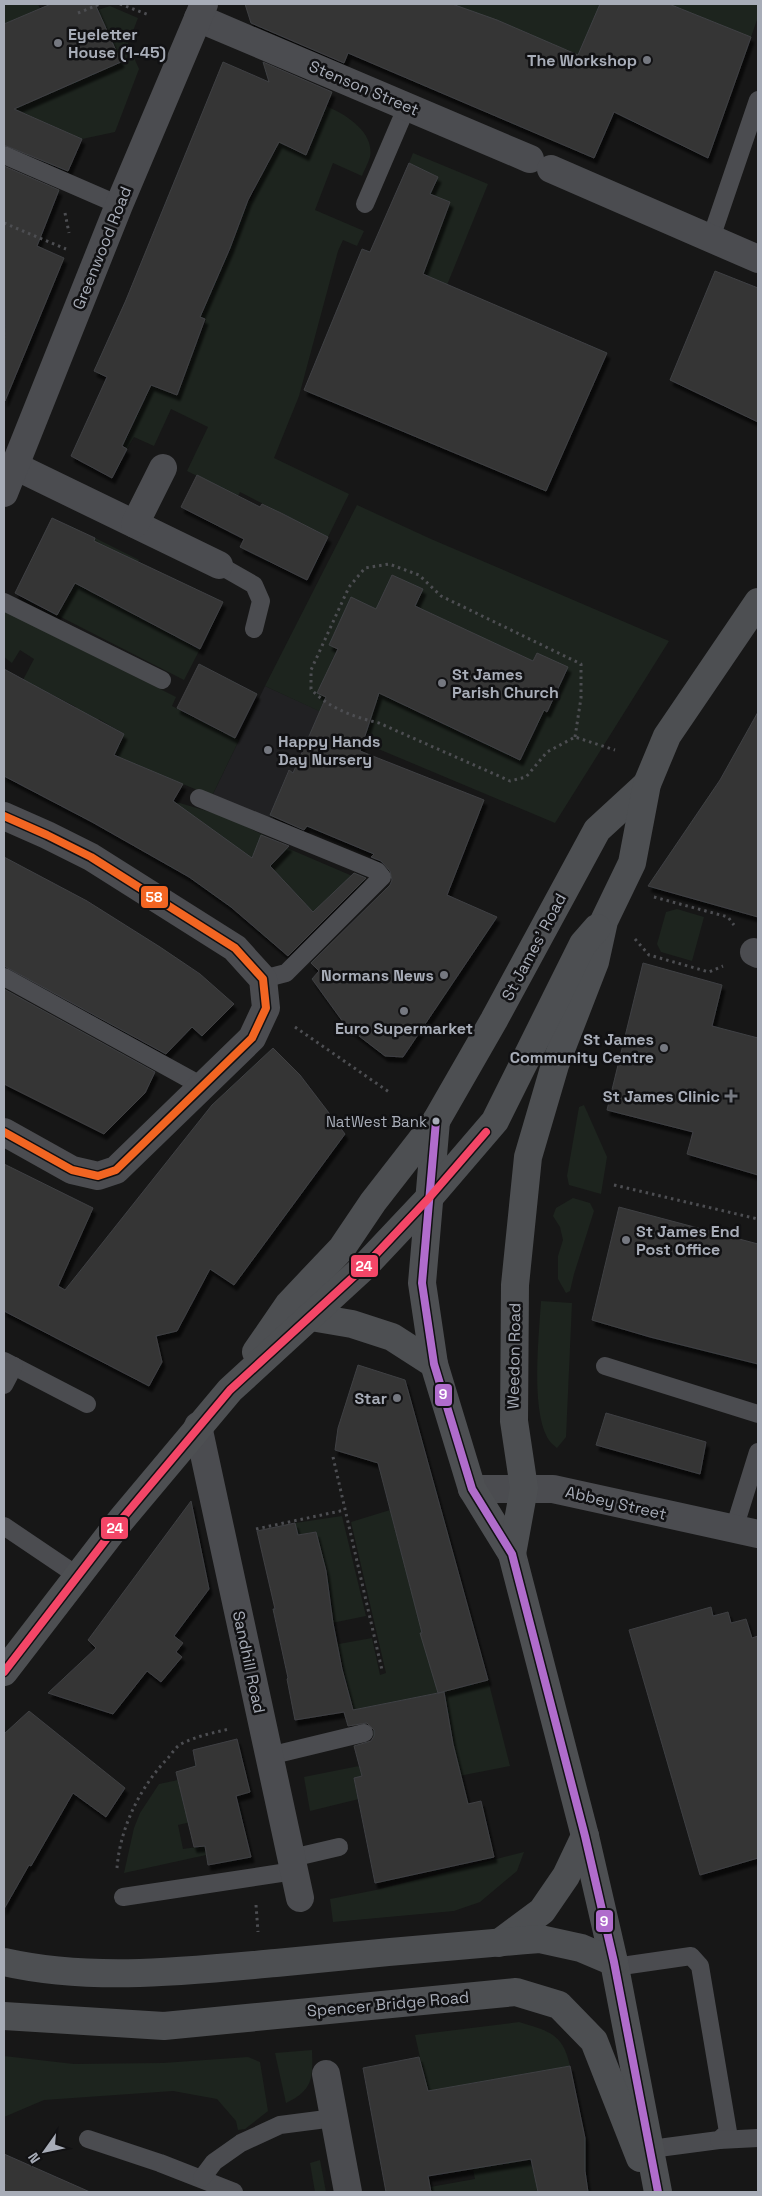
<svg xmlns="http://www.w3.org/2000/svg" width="762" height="2196" font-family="'Space Grotesk',sans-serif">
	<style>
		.built { fill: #212123 }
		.green { fill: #1d241e }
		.building { fill: #353536; stroke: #3f4043; filter: url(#shadow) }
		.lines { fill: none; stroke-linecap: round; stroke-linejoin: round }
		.path { stroke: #4d4e52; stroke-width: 3; stroke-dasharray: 2.5 4; stroke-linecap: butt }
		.lane { stroke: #4b4c50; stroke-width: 18 }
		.street { stroke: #4b4c50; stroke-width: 28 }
		.primary { stroke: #4d4f52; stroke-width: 28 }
		.bus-1-casing { stroke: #111113; stroke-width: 11 }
		.bus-2-casing { stroke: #111113; stroke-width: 11 }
		.bus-3-casing { stroke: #111113; stroke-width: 11 }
		.bus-1 { stroke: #f26522; stroke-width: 8 }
		.bus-2 { stroke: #b06ccc; stroke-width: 8 }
		.bus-3 { stroke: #f34667; stroke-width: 8 }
		.poi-dot { fill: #757880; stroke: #111113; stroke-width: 2 }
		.bus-dot { fill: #a8adb8; stroke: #111113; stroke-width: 2 }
		.labels { text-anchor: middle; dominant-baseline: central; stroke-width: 5; stroke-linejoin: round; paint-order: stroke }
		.bus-label { font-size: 15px; fill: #a8adb8; stroke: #111113; text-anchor: end }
		.poi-label { font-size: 16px; font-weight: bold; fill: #a8adb8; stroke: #111113; text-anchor: end }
		.street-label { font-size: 16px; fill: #a8adb8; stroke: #111113 }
		.line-badge { stroke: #111113; stroke-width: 2 }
		.badge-label { font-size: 14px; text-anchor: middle; font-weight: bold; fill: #fff }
	</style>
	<defs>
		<filter id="shadow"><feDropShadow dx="3" dy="5.5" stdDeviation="1" flood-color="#0009"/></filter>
	</defs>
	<rect width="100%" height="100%" fill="#171717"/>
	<polygon class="built" points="265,686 333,717 293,773 288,771 269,819 212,796"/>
	<g class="green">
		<polygon points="4,4 38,4 47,24 30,13 4,24"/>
		<polygon points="429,4 600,4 565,88 479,15 455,5 415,37"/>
		<polygon points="669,4 758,4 758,17 751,37"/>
		<polygon points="110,6 138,18 128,44 139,69 115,132 82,139 4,104 4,94 59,69 120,62 98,10"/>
		<path d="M289,92l-7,51 24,12 20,-49c19,8 49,26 44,51 -2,7 -6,13 -8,19l-29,-13 -18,47 49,21 -7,15 -14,-6 -5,11 -39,145 -25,62 75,36 -21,43 -88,-45 -2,4 -51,-25 21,-44 -37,-18 -17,37 -20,-9 -7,12 -13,-7 22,-51 10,5 5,-11 26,10 10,-28 -27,-12 9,-24 29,11 8,-22 -28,-12 52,-60 8,-22 -21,-9 8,-24 26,8 9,-23 -23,-11z"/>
		<polygon points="413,153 488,184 447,285 370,252 428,253 450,203 430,194 438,177 409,163"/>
		<polygon points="357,505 431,539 669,641 555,823 376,748 379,739 265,686"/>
		<polygon points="95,538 139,560 117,605 200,649 184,680 57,615"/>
		<polygon points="4,611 176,697 172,706 239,740 212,796 151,771 143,786 173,801 227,817 271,839 253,859 106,772 124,734 99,719 78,757 55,745 76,707 49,693 28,730 4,716 34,659 20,650 12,663 4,657"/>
		<polygon points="287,848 364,881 357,890 346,881 313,912 264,873"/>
		<polygon points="677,909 704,917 692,961 661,952 657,944 666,912"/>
		<polygon points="584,1105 607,1157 601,1194 569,1185 567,1176 579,1107"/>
		<polygon points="573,1198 590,1203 594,1211 574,1274 570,1291 566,1293 558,1279 558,1256 563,1240 560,1227 553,1216 556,1208"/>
		<path d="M541,1301l31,2 -6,134 -9,11c-4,-3 -8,-7 -10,-11 -16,-31 -8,-101 -6,-136z"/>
		<polygon points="390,1510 438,1693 488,1680 510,1766 459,1776 453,1744 438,1693 353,1711 340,1654 323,1658 322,1647 372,1638 380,1675 386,1673 351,1522"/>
		<polygon points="342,1516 366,1616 317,1626 315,1613 333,1610 316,1532 298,1535 295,1523"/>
		<polygon points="359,1766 362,1776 354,1778 359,1799 310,1811 304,1777"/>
		<polygon points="178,1780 195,1821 178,1825 183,1849 204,1846 206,1855 124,1873 134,1828 140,1813 159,1784"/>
		<polygon points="524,1852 517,1871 480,1902 454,1911 333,1922 330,1899 376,1890"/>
		<path d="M519,2022c29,9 44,11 51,44l-86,16 15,58 4,24 28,-5 7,33h-107l-1,-5 45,-8 -5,-24 -57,-58 10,-26 -8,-36z"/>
		<path d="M312,2050c1,28 1,40 -26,53l-11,-50z"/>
		<polygon points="4,2056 74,2064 163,2063 248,2057 260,2062 268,2111 245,2129 238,2130 236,2121 217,2099 173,2091 44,2100 4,2117"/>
		<polygon points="320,2160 326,2192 315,2192 310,2163"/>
	</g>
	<g class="building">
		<polygon points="51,4 95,4 121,62 14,109 82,139 68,171 4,145 4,24"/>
		<polygon points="245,4 452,4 497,20 578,55 600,4 669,4 751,37 708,158 614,112 594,158 348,53 344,63 251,23"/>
		<polygon points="223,62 269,82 263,62 332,92 306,155 279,142 248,200 230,248 200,317 205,319 177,395 151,385 122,446 127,449 112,478 71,456 107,377 94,371 126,300"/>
		<polygon points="409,163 438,177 430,194 450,202 423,274 607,353 546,491 304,390 362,249 370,252"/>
		<polygon points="4,166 59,190 37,246 64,258 5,401"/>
		<polygon points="715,271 758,288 758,422 670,380"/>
		<polygon points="197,475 260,507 262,504 281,513 328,537 307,580 240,547 244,539 181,507"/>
		<polygon points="52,518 95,538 94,541 223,602 200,649 75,583 57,615 15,593"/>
		<polygon points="392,575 423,589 415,606 533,661 537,653 568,667 547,712 544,710 520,760 379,693 360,751 484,800 447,895 497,917 403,1057 385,1056 346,1026 312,979 319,971 311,963 390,885 392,880 390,871 381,861 371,857 374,854 307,826 304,830 270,815 289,770 293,773 326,697 317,693 338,649 329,645 351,597 376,609"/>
		<polygon points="199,664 257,694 235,738 177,708"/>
		<polygon points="4,669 124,734 114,755 183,784 173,801 252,858 261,835 289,846 270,866 313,912 354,873 366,878 288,956 231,907 189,877 92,822 4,776"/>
		<polygon points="758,712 758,917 648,886 720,780"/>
		<polygon points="4,857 87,901 160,947 200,974 234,1004 202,1036 192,1027 166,1054 4,966"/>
		<polygon points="643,963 722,985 712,1026 758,1038 758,1175 687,1154 693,1132 607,1110"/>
		<polygon points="4,989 155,1072 145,1093 104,1134 4,1084"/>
		<polygon points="273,1048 300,1075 345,1134 234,1285 210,1269 177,1331 156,1336 162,1362 149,1386 4,1311 4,1164 93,1208 58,1286 65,1290 212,1105"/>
		<polygon points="619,1207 758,1244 758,1364 650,1337 592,1320"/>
		<polygon points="358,1365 405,1380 488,1680 438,1693 444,1692 453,1744 468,1804 481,1801 494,1857 375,1883 354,1778 362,1776 354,1746 371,1741 374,1736 374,1730 367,1723 348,1726 344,1712 295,1720 287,1679 288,1678 273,1609 275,1609 257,1531 295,1523 298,1535 316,1532 326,1571 333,1623 342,1669 353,1710 438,1693 420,1633 422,1633 378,1463 335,1450 338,1428"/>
		<polygon points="606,1413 706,1442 700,1474 596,1445"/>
		<polygon points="191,1501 209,1589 174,1636 183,1643 176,1652 182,1657 161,1682 147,1671 113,1714 48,1693 96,1648 88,1640"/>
		<polygon points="711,1607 713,1616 728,1612 731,1623 746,1619 752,1638 758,1636 758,1858 700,1875 629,1630"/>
		<polygon points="29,1711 125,1788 106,1817 73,1793 31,1866 29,1865 4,1909 4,1734"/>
		<polygon points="237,1739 250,1792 236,1796 251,1857 208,1865 205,1846 194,1847 176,1772 196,1766 193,1750"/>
		<polygon points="419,2057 428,2091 570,2066 585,2138 585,2171 588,2192 538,2192 531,2159 428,2176 431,2192 386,2192 363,2068"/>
		<polygon points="4,2154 90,2192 4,2192"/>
	</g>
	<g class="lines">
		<g class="path">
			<polyline points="120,4 149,15"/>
			<polyline points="78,13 100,4"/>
			<polyline points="65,213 69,233"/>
			<polyline points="4,223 66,249"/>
			<path d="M575,737l6,-39v-34l-140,-68 -22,-21 -30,-11 -24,4 -16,19 -38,83v19c17,19 43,28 68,34l131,58 16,-4 21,-25 28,-15 40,13"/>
			<polyline points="654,897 728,917 734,925"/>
			<polyline points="635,939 649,955 709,972 723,966"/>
			<polyline points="295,1027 389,1092"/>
			<polyline points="614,1185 758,1219"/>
			<polyline points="333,1457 382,1670"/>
			<polyline points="256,1529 345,1510"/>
			<path d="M117,1868c3,-40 23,-81 51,-110 4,-5 8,-11 13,-14 15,-8 32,-11 48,-15"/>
			<polyline points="256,1905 258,1932"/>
		</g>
		<g class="lane">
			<polyline points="4,155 119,205"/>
			<polyline points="365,204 407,106"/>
			<polyline points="711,238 758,100"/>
			<polyline points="219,565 254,585 261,601 254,629"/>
			<polyline points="4,602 162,680"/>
			<polyline points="199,798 377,871 382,877 286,973 263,979"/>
			<polyline points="4,977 202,1086"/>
			<polyline points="4,1361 87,1404"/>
			<polyline points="605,1366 758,1414"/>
			<polyline points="4,1385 14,1366"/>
			<polyline points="4,1526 78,1576"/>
			<polyline points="734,1529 758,1452"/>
			<polyline points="269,1756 364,1733"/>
			<polyline points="292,1858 339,1847"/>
			<polyline points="123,1897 294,1871"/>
			<polyline points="615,1967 691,1956 700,1966 728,2132 719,2140 651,2149"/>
			<polyline points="88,2139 160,2163 234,2192"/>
			<polyline points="719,2140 758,2138"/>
			<polyline points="202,2178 214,2162 241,2143 280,2125 334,2118"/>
		</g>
		<g class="street">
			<polyline points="198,18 530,159"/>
			<polyline points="551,169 758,259"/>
			<polyline points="15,466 219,565"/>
			<polyline points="4,493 119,205 204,4"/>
			<polyline points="135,524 163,468"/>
			<polyline points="4,816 47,835 91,857 235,948 263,979 266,1008 252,1038 116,1170 98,1176 72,1170 4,1132"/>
			<polyline points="754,952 758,954"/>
			<polyline points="198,1426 300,1898"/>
			<polyline points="472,1489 553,1489 758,1534"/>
			<polyline points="326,2074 348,2192"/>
		</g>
		<g class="primary">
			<polyline points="436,1121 422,1283 434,1364 472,1489 512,1554 585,1836 614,1962 658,2192"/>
			<polyline points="311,1317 352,1324 392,1337 434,1364"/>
			<polyline points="256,1352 289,1304 342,1248 373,1202 436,1121 494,1020 597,830 647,784"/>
			<polyline points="512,1554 524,1488 514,1421 515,1285 528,1157 555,1065 595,962 604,921 632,863 647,784 667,736 758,602"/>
			<polyline points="4,1672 121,1520 230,1390 363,1268 429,1198 495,1121 583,944 597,928"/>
			<polyline points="499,1943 542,1911 566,1876 585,1836"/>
			<path d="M4,1962c89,20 182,9 272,1 88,-9 176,-17 264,-24l41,9 33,14"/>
			<polyline points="4,2016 164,2026 516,1992 559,2005 594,2041 640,2158"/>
		</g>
		<defs>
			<polyline id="bus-1" points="4,816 47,835 91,857 235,948 263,979 266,1008 252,1038 116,1170 98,1176 72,1170 4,1132"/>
			<polyline id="bus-2" points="436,1121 422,1283 434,1364 472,1489 512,1554 585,1836 614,1962 658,2192"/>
			<polyline id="bus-3" points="4,1672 121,1520 230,1390 363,1268 429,1198 486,1132"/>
		</defs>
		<use href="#bus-1" class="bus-1-casing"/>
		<use href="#bus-2" class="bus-2-casing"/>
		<use href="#bus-3" class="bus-3-casing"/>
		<use href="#bus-1" class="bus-1"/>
		<use href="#bus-2" class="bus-2"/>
		<use href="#bus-3" class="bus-3"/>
	</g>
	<g class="poi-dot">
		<circle cx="58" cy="43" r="5"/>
		<circle cx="647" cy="60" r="5"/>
		<circle cx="442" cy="683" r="5"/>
		<circle cx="268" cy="750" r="5"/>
		<circle cx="444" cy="975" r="5"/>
		<circle cx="404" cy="1011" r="5"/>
		<circle cx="664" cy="1048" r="5"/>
		<path d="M728.5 1088.5h5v5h5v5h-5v5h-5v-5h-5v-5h5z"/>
		<circle cx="626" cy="1240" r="5"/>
		<circle cx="397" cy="1398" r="5"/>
	</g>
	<circle class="bus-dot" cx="436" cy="1121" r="4.5"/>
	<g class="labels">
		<g class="bus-label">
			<text x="427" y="1121">NatWest Bank</text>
		</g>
		<g class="poi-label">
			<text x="68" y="34" text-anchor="start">Eyeletter<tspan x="68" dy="18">House (1-45)</tspan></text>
			<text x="637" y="60">The Workshop</text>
			<text x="452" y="674" text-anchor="start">St James<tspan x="452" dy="18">Parish Church</tspan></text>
			<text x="278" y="741" text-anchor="start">Happy Hands<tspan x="278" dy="18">Day Nursery</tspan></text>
			<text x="434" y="975">Normans News</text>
			<text x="404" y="1028" text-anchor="middle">Euro Supermarket</text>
			<text x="654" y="1039">St James<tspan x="654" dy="18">Community Centre</tspan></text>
			<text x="720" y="1096">St James Clinic</text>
			<text x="636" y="1231" text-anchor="start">St James End<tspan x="636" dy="18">Post Office</tspan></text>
			<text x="387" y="1398">Star</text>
		</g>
		<g class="street-label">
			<text transform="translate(364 88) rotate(23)">Stenson Street</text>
			<text transform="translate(102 248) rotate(-68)">Greenwood Road</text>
			<text transform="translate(534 947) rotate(-62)">St James' Road</text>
			<text transform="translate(514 1356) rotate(-89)">Weedon Road</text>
			<text transform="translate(616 1503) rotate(13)">Abbey Street</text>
			<text transform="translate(249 1662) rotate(78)">Sandhill Road</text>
			<text transform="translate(388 2004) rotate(-5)">Spencer Bridge Road</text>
		</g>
	</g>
	<g class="line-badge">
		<rect x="140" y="885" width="29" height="24" rx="5" fill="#f26522"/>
		<rect x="350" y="1254" width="29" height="24" rx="5" fill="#f34667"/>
		<rect x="434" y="1383" width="19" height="24" rx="5" fill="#b06ccc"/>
		<rect x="100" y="1516" width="29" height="24" rx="5" fill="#f34667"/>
		<rect x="595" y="1909" width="19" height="24" rx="5" fill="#b06ccc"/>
	</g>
	<g class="badge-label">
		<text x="154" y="902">58</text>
		<text x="364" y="1271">24</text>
		<text x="443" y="1399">9</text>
		<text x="115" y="1533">24</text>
		<text x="604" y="1926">9</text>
	</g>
	<rect width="762" height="2196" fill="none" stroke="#a8adb8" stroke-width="10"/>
	<g transform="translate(45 2151) rotate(237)" stroke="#111113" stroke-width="4" paint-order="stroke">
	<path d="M0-4L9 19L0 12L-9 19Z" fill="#a8adb8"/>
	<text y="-8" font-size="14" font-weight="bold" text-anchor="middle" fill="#a8adb8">N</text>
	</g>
</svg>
